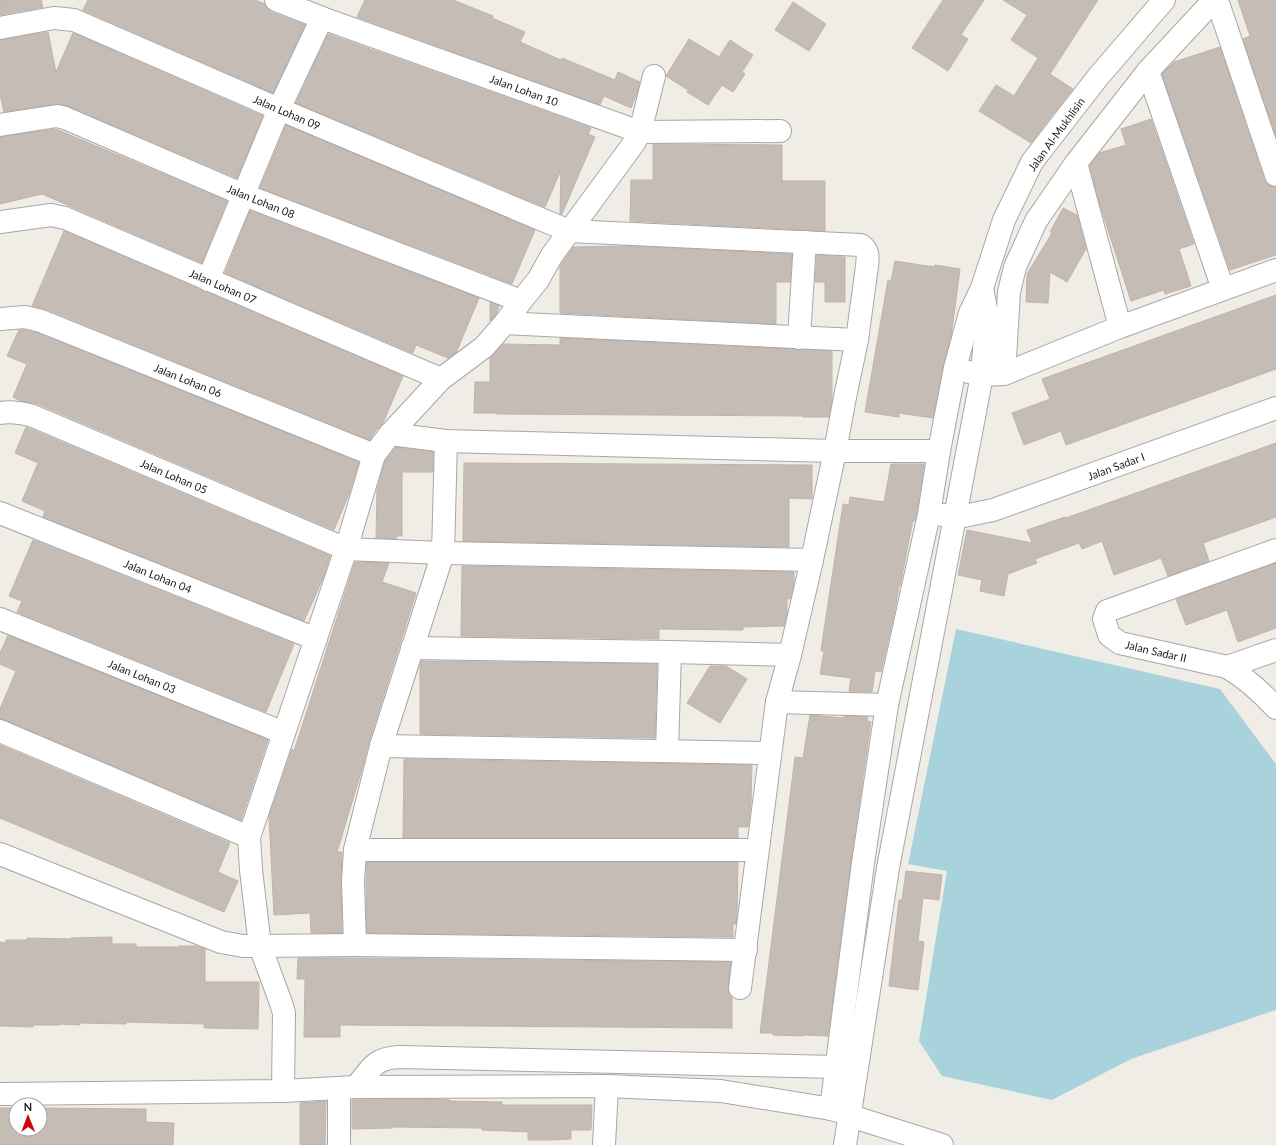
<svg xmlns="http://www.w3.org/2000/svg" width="1276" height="1145" font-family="Lato,sans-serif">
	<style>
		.water { fill: #a8d3dd }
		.building { fill: #c5bcb6; stroke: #c2b3a9 }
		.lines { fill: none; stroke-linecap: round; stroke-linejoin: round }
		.minor-casing { stroke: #a7a7a7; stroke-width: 24 }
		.minor { stroke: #fff; stroke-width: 22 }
		.labels { text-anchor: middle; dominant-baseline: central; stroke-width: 3; stroke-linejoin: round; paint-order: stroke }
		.street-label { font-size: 11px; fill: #202020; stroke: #fff }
	</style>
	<rect width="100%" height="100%" fill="#f0ede6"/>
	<polygon class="water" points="956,629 1220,689 1276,764 1276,1010 1131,1059 1052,1100 942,1076 919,1041 947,871 908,864"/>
	<g class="building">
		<polygon points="0,0 41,0 43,7 0,15"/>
		<polygon points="88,0 255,0 265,4 267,8 271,12 305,25 273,93 83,10"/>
		<polygon points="365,0 453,0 493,16 492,18 525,32 520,42 561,60 562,58 615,80 618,72 640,82 637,93 631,108 604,96 600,105 357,17"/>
		<polygon points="943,0 984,0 961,35 968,39 948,71 912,48"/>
		<polygon points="1003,0 1098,0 1050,74 1073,89 1053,114 1031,143 979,111 996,85 1014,96 1038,58 1011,40 1027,15"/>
		<polygon points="1238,0 1276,0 1276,136 1243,39 1250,36"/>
		<polygon points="793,2 826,24 809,51 775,30"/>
		<polygon points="48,32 56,72 73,33 263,116 237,178 68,106 55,104 4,112 0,94 0,40"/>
		<polygon points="328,34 591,128 588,134 595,137 562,214 560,214 561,170 545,207 296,103"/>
		<polygon points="689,39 719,57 730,40 753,55 742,72 745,74 733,92 722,85 708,105 687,92 688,90 666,76"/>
		<polygon points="1220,47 1264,179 1268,185 1276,187 1276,255 1230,270 1162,74 1174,62"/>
		<polygon points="1151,119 1194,244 1179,249 1191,286 1165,294 1164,290 1131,301 1099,202 1090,166 1099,153 1126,145 1121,129"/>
		<polygon points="286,125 535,230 512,284 490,276 490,272 489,275 260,188"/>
		<polygon points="56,129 227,201 202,263 42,194 0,204 0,137"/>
		<polygon points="653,144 782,145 782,181 825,181 825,231 630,221 631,180 653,180"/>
		<polygon points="1063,208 1077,215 1086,249 1067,282 1050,272 1048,303 1026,302 1027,274 1052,233 1050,232"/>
		<polygon points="250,211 479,298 456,353 448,358 416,345 413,353 225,273"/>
		<polygon points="64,231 403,376 383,423 378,429 378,427 370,440 46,309 32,306"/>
		<polygon points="630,246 792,254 790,282 776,282 776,324 560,313 560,266 573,247"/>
		<polygon points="817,255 845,257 845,302 825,302 825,282 815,282"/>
		<polygon points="895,261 934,267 935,265 960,269 951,337 943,366 933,418 899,413 899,417 865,412 888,280 891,281"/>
		<polygon points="1276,295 1276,369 1066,445 1061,431 1024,445 1012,413 1050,399 1042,379"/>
		<polygon points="490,302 499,306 496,315 490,321"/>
		<polygon points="19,330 24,330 37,333 359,462 349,494 334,530 38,404 21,401 13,397 27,364 7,356"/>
		<polygon points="560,338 832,351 832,400 829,417 803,417 803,416 496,414 496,413 474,413 475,382 490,382 490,358 503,344 560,345"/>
		<polygon points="26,427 330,556 324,576 304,621 43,517 45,511 22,501 38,463 15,453"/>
		<polygon points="1276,443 1276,517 1203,543 1209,561 1168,576 1161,558 1114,575 1102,541 1082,549 1079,543 1035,559 1037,563 1008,574 1004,596 980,591 982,580 958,575 967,530 1032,543 1027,530 1065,517 1066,518"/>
		<polygon points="396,447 433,452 433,472 402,472 402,536 397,536 396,539 376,538 377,489 385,461"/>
		<polygon points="464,463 812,465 812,499 789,498 789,547 463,541"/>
		<polygon points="891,464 924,464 917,512 915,521 913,520 900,586 899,586 895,610 881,672 875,671 872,692 849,691 851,678 820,674 824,651 821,651 824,630 843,504 849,505 850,497 884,502"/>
		<polygon points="33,540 294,644 266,712 17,612 22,601 9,596"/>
		<polygon points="355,562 389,563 382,582 416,593 369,742 363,766 337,852 342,852 341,881 342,933 311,933 310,913 274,915 269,817 292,749 294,751"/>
		<polygon points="1276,563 1276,628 1238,642 1227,610 1186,625 1176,599"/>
		<polygon points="462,566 794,572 794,584 790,599 787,598 787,613 784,626 743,627 743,630 659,629 659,639 461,636"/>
		<polygon points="8,635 268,740 241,820 5,720 0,719 0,709 16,671 0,664 0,653"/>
		<polygon points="421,661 657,664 655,738 420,734 420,664"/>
		<polygon points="710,666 726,666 747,679 720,723 687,703"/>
		<polygon points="810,715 844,718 844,716 868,717 867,721 871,722 851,861 828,1036 803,1035 803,1036 773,1035 773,1033 760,1033 795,757 803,758"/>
		<polygon points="0,745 230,843 218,872 238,881 224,912 0,818"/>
		<polygon points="404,759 752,765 751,803 748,827 738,827 738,838 403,838"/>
		<polygon points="367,862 738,862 737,913 736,924 733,924 733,937 367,933 366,881"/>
		<polygon points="906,871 942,875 939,900 923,898 918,941 924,942 918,990 889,986 899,900 902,900"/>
		<polygon points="112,937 112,944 136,944 136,947 179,947 179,946 196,946 205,949 205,982 259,982 258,1029 204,1028 204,1024 126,1022 126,1024 80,1023 80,1025 60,1024 60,1025 33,1025 33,1027 0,1026 0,942 6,943 6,940 27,940 27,938 71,939 71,938"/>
		<polygon points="298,958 355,958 731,962 728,987 729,993 732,998 732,1028 340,1025 340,1037 304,1037 305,979 297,979"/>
		<polygon points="433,1099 450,1100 450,1101 502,1102 502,1105 592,1105 591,1130 571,1130 571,1139 549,1140 528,1140 528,1132 482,1130 482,1128 393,1127 393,1128 352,1129 352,1100"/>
		<polygon points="326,1101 325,1145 300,1145 300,1103"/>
		<polygon points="0,1108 16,1108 16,1129 40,1129 40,1108 146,1109 146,1122 174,1123 173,1145 0,1145"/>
	</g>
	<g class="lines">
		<defs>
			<g id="minor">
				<polyline points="276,0 322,18 640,132 780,131"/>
				<polyline points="1217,0 1276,175"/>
				<path d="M0,28l54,-10 20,2 205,89 290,122 292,14c8,6 7,12 6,21l-10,74 -12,57 -10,54 -23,109 -22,95 -13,47 -37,286"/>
				<polyline points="1148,71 1223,289"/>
				<polyline points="0,125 57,116 65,118 244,195 521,301"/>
				<polyline points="0,222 51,215 65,218 441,379"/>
				<polyline points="208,280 279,109 322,18"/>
				<polyline points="0,319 25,317 41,321 374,455"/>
				<polyline points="505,323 857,340"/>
				<polyline points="1120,327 1076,163 1148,71 1214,0"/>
				<polyline points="799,338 805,242"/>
				<polyline points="969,372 982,375 1004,374 1120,327 1276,270"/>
				<polyline points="1004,374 1009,292 1015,267 1036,221 1076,163"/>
				<path d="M0,413c12,-2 22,0 33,3l313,133 97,4 369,7"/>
				<polyline points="390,434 446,441 835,451 939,451"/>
				<polyline points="0,513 316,639"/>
				<polyline points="942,515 964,516 993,510 1276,408"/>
				<path d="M1276,550l-169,61 -3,8 5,16 11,8 107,24c19,11 34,25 49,41"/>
				<polyline points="0,619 284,733"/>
				<polyline points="412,648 670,652 790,655"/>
				<polyline points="1227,667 1276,650"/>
				<polyline points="777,702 887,705"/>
				<polyline points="0,731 249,837"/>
				<polyline points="381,746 770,753"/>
				<polyline points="667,751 670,652"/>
				<polyline points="355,850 757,850"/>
				<polyline points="0,854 221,942 243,946 355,945 746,950"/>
				<polyline points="355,945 353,881 355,850 381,746 443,553 446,441"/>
				<path d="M356,1087c15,-18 18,-29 43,-30l437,10"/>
				<polyline points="339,1088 339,1145"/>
				<polyline points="283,1091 284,1013 281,1003 260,946 251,870 249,837 346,549 374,455 390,434 441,379 484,347 505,323 521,301 538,280 552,255 634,143 640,132 654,76"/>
				<polyline points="0,1094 283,1091 356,1087 607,1086 721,1091 831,1109 850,1114 860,1119 942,1145"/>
				<polyline points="831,1109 863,863 887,705 929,514 939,451 955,368 970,313 982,288 1004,220 1032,162 1098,77 1164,0"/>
				<polyline points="604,1145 607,1086"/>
				<polyline points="845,1145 888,868 982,375 986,323 986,309 982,288"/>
			</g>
		</defs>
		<use href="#minor" class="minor-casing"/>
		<use href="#minor" class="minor"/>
	</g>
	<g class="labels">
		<g class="street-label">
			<text transform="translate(524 90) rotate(20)">Jalan Lohan 10</text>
			<text transform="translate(287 112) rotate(23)">Jalan Lohan 09</text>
			<text transform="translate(1056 134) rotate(-54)">Jalan Al-Mukhlisin</text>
			<text transform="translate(261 201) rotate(22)">Jalan Lohan 08</text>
			<text transform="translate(223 286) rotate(23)">Jalan Lohan 07</text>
			<text transform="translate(188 380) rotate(22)">Jalan Lohan 06</text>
			<text transform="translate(1116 466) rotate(-20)">Jalan Sadar I</text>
			<text transform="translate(174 476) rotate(23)">Jalan Lohan 05</text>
			<text transform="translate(158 576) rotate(22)">Jalan Lohan 04</text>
			<text transform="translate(1156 651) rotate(13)">Jalan Sadar II</text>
			<text transform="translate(142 676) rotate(22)">Jalan Lohan 03</text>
		</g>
	</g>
	<g transform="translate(28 1117) rotate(359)"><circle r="19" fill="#ffffff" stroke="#a6a6a6"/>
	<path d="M0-3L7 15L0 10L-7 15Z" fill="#cd0309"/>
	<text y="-6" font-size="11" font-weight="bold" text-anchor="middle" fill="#202020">N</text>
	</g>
</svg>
